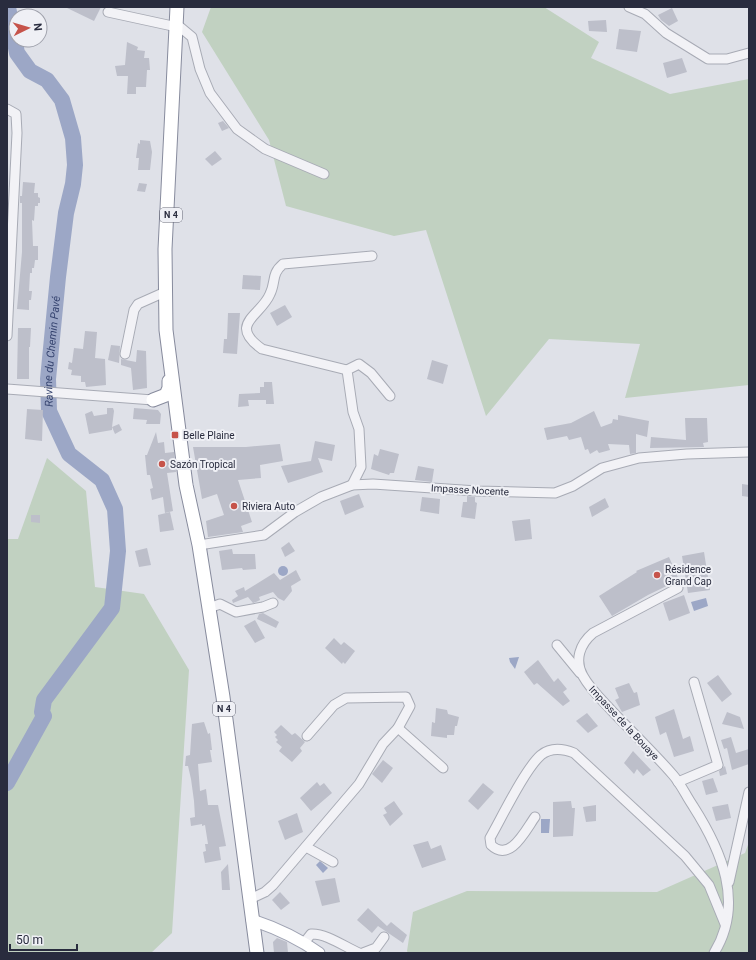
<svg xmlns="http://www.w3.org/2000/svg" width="756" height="960" font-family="Roboto,sans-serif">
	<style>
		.green { fill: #c1d1c1 }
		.water { fill: #9ca7c6 }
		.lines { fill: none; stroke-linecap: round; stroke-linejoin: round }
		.river { stroke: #9ca7c6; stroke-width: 16 }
		.building { fill: #bdbfca }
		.minor-casing { stroke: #a8abb5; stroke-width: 11 }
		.major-casing { stroke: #9fa3b3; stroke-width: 13 }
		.highway-casing { stroke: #878b9d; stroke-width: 15 }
		.minor { stroke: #f2f2f6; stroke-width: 9 }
		.major { stroke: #fff; stroke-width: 11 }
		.highway { stroke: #fff; stroke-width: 13 }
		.poi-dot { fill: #c6534a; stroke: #eff0f5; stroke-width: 1.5 }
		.labels { text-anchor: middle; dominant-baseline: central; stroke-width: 4; stroke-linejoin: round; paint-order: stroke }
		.shield { fill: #eff0f5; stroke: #646775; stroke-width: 1 }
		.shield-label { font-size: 9px; font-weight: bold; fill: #292c3e }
		.poi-label { font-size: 10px; fill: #292c3e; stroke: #eff0f5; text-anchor: start }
		.street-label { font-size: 10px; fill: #292c3e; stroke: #eff0f5 }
		.water-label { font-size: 11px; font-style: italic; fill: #35436f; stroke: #eff0f5 }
	</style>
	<rect width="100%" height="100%" fill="#dfe1e8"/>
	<g class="green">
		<polygon points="211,7 544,7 599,42 591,58 670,94 749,79 749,385 625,398 640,344 549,339 486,416 426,230 394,236 286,206 269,140 202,32"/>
		<polygon points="47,458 86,491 95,587 144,594 189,670 172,933 151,953 7,953 7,539 18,539"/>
		<polygon points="749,842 749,953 408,953 407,951 413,912 467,891 657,892 745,853"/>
	</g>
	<g class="water">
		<circle cx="283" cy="571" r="5"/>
		<polygon points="706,598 708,606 694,611 691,602"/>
		<polygon points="519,657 515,669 510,662 509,658"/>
		<polygon points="541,819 550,819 549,833 541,833"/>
		<polygon points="320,861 328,868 323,873 316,865"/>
	</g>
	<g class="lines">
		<path class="river" id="s1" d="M7,783l37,-67 -2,-4 2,-12 68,-92 6,-57 -3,-42 -13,-29 -33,-26 -20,-43 -1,-32 10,-102 8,-64 7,-29 2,-19 -2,-27 -11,-38 -15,-20 -17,-9 -13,-18 -9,-46"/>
	</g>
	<g class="building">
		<polygon points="65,7 101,7 94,21"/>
		<polygon points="672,8 678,21 669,26 661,20 658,15"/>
		<polygon points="606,20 607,32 589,31 588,21"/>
		<polygon points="619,29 641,31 637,52 616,49"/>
		<polygon points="127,42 138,47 137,50 145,51 144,58 149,58 150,70 147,70 146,87 136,87 136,94 127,94 128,76 117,76 115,66 125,65"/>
		<polygon points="682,58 687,72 667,78 663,63"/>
		<polygon points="223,121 229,128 222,131 218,123"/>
		<polygon points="140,140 150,141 152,152 150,170 138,170 139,158 136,158 138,143 140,144"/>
		<polygon points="215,151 222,159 212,166 205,159"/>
		<polygon points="23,182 35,183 34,193 38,193 38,197 40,198 40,203 38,203 38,206 35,206 34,221 32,220 33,246 38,246 38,260 35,260 34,268 32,268 32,273 30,273 29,291 32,291 31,300 29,300 29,310 17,309 22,252 22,203 20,203 20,196 22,196"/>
		<polygon points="139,183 147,184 145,192 137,191"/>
		<polygon points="243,275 261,276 260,290 242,289"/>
		<polygon points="285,305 292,317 277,326 270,313"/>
		<polygon points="228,313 240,313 237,354 223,353 224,339 227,339"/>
		<polygon points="18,328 31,328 30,347 29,347 29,379 17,379"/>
		<polygon points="85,331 97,332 95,358 105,359 106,385 86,387 85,382 81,382 81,376 71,375 72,370 68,369 69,362 72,363 74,348 83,349"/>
		<polygon points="111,345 120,346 119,363 108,360"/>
		<polygon points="137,350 146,351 147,388 133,390 131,368 121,365 121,359 136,362"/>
		<polygon points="432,360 448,365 443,384 427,379"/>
		<polygon points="264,382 272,382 274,404 266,404 266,400 248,400 249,406 238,407 239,394 260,393 260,387 264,387"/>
		<polygon points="107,408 113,408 114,411 112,427 119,424 122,430 115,434 112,427 112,430 89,434 85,414 92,411 94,416 107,414"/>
		<polygon points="134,408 158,410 161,414 160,424 146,424 147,420 133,419"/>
		<polygon points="27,409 43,410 42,441 25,439"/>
		<polygon points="594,411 601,427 612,423 613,419 618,420 618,415 649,421 647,437 636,434 636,453 630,454 629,445 608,444 610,450 599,453 597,450 590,454 588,449 585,450 581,437 569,440 567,436 547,440 544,428 571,423"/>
		<polygon points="685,418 707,418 708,442 703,443 704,447 650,448 651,437 686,440"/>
		<polygon points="156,432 158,443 164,442 165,453 174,452 176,472 167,473 173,511 165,513 163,497 152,500 150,489 153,488 150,475 147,475 145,455 147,455"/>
		<polygon points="315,441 335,445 332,461 318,458 323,472 288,483 281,466 311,461"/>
		<polygon points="280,444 283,461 260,465 261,478 238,480 252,522 241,526 243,532 208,537 206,521 224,515 217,494 202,499 193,447 246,447"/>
		<polygon points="380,449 399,454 394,473 390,473 389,475 371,469 374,454 378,456"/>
		<polygon points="418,466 434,469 432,482 415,480"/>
		<polygon points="742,484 749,485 749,497 742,496"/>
		<polygon points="359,494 364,507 345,515 340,501"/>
		<polygon points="467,496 475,497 475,502 477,503 475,519 461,517 463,502 467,502"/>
		<polygon points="422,497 440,499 439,514 420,511"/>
		<polygon points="605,498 609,507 592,517 589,507"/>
		<polygon points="170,512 174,530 160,532 158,515"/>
		<polygon points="31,515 40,515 40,523 31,522"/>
		<polygon points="530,519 532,539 515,541 512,521"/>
		<polygon points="289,542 295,551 285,557 281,548"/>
		<polygon points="147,548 151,565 139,567 135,551"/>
		<polygon points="232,549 233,554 255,554 256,569 243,570 242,568 222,570 219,551"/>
		<polygon points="704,552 710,590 688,593 682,556"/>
		<polygon points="669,557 679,580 648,595 612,616 599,596 637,572 636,571"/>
		<polygon points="296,570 301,580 291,586 292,591 284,601 278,598 273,592 259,597 260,600 256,602 253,603 248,597 233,603 232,600 238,596 235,591 244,587 245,591 274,573 280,580"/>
		<polygon points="684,595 690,613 669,621 663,603"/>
		<polygon points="263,613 279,622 276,628 257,619 259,614"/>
		<polygon points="255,620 265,638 255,643 244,626"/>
		<polygon points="334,638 341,645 344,642 355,651 345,664 343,662 342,664 325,648"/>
		<polygon points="538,660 554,682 558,678 567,689 563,692 570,701 563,706 537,683 534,685 524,672"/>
		<polygon points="718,675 732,694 722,702 707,683"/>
		<polygon points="629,683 634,693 637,692 640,705 622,712 615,700 619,698 615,688"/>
		<polygon points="436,708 447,710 448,714 459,717 457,726 455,726 454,735 447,735 447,738 431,736 432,722 435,723"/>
		<polygon points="674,709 683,739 690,736 694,751 674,757 666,732 660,735 655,717"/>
		<polygon points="727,712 740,717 744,729 722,724"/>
		<polygon points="587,713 598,726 588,733 576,721"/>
		<polygon points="204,722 208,734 210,733 212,750 210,750 212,762 198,764 200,791 206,789 208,805 218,805 226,846 219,847 221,860 205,863 203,852 206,851 205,844 208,844 205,825 202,826 202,824 191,826 190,818 195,817 194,801 191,779 188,766 185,766 186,756 190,755 192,724"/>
		<polygon points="281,725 292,735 295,733 305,742 300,748 302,751 292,762 279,751 282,747 276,742 278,740 275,737 277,735 274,732"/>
		<polygon points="731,737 736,753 749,749 749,764 732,770 727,748 724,749 721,740"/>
		<polygon points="633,751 651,770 643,776 637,769 634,774 624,763"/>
		<polygon points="383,760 393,768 382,783 372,774"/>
		<polygon points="725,766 727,774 720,776 719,771"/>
		<polygon points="713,778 718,792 706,795 702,781"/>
		<polygon points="317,782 320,786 324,783 332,793 311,811 300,798"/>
		<polygon points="483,783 494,792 478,810 468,801"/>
		<polygon points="394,801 403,814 390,826 383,815 387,813 384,808"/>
		<polygon points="571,801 572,808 575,808 573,836 553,837 553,802"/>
		<polygon points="728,804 731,818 716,821 712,807"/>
		<polygon points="596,805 596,821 586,822 583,807"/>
		<polygon points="297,813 303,832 285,840 278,821"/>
		<polygon points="428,841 431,849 441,845 446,860 422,868 413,845"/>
		<polygon points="228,864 230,890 222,890 221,872"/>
		<polygon points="335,878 340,902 322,906 315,881"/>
		<polygon points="280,892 290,903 281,910 272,900"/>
		<polygon points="368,908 387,926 391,922 407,935 403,943 378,926 372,933 357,920"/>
		<polygon points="277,938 287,942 288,953 274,953 273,942"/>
	</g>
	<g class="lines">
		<defs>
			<g id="minor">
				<polyline points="629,7 645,14 666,33 708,59 727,59 749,53"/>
				<polyline points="108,12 177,27"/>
				<polyline points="180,27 192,37 200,69 210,93 237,129 265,149 324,174"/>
				<polyline points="7,109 16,114 17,133 7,336"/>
				<polyline points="125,354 134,310 138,304 165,292"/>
				<path d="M347,370l-85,-21c-35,-25 -1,-33 8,-55 6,-12 1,-20 13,-30l89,-8"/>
				<polyline points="7,389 153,400"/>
				<polyline points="352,485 361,467 359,429 353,412 347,370 359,364 371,373 390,396"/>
				<polyline points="199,545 264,535 295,512 321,497 352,485 373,484 477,491 555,493 573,486 602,468 639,458 687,454 749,452"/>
				<path d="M678,588l-85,45c-13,11 -19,27 -10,43 7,13 19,24 29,35 20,21 42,42 61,64 8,9 13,21 20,31 28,44 52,97 21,147"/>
				<polyline points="209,608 220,604 236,612 263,607 273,603"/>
				<polyline points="557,645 580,673"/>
				<polyline points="398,728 443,768"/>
				<polyline points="678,782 718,765 694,682"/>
				<path d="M535,817c-10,14 -25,46 -44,28l-1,-7c12,-21 35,-69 51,-83 10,-8 23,-6 33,-2l111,103 24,29 16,39"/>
				<polyline points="306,847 333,862"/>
				<polyline points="729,882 749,792"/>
				<polyline points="250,899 265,892 273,885 359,784 383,744 398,728 410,706 406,697 346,698 334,705 307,736"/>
				<path d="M304,943l7,-9c15,-1 34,13 48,19"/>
				<polyline points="363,953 376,948 384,937"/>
			</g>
			<path id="major" d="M252,920c24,8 46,18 67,33"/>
			<g id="highway">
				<polyline points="177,7 165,249 166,330 186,485 199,545 223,697 257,953"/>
				<polyline points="153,400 166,395 169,388 169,381"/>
			</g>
		</defs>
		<use href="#minor" class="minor-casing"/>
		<use href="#major" class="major-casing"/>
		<use href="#highway" class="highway-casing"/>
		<use href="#minor" class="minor"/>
		<use href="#major" class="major"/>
		<use href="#highway" class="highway"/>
	</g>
	<g class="poi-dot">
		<rect x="171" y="431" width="8" height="8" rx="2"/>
		<circle cx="162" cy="464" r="4"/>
		<circle cx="234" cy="506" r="4"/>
		<circle cx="657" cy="575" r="4"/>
	</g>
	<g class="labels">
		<g class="shield">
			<rect x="160" y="208" width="22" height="14" rx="3"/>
			<rect x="213" y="702" width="22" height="14" rx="3"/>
		</g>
		<g class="shield-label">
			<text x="171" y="215">N 4</text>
			<text x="224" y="709">N 4</text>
		</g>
		<g class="poi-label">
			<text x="183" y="435">Belle Plaine</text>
			<text x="170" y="464">Sazón Tropical</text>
			<text x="242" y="506">Riviera Auto</text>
			<text x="665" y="569">Résidence<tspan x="665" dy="12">Grand Cap</tspan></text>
		</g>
		<g class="street-label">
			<text transform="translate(470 490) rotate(3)">Impasse Nocente</text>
			<text transform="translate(624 723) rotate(47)">Impasse de la Bouaye</text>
		</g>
		<g class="water-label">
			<text stroke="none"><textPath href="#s1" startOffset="488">Ravine du Chemin Pavé</textPath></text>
		</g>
	</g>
	<rect width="756" height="960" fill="none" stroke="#292c3e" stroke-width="16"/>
	<g transform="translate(28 28) rotate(85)"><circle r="19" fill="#eff0f5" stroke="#a0a2ac"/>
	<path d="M0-3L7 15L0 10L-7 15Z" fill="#c6534a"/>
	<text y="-6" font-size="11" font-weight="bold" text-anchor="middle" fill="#292c3e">N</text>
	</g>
	<path d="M10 944v6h67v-6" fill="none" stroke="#292c3e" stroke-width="2"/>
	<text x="16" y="944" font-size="12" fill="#292c3e" stroke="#eff0f5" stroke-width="3" paint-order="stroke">50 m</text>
</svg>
